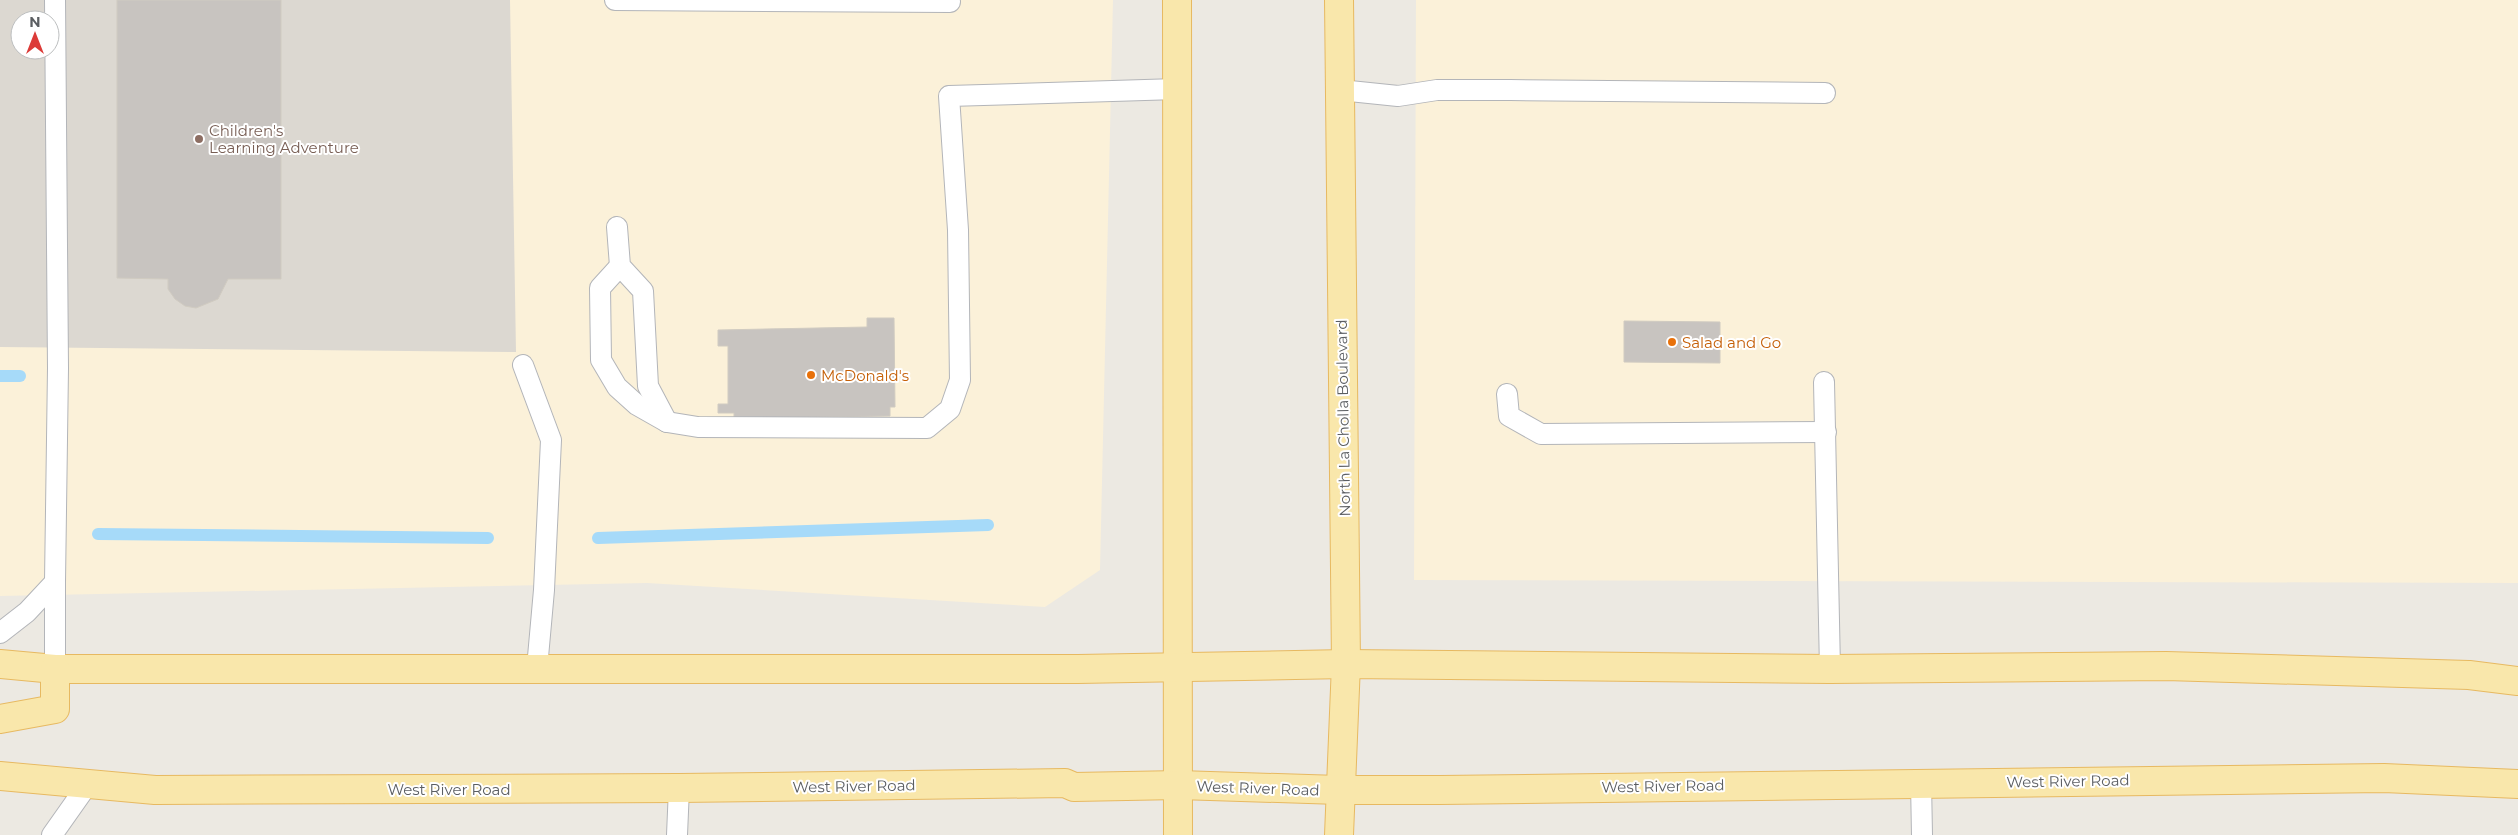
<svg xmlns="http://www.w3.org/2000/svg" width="2518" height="835" font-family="Montserrat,sans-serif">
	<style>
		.commercial { fill: #fbf1d9; fill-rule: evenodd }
		.education { fill: #dcd8d1; fill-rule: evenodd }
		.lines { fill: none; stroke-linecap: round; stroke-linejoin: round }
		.stream { stroke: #a6daf9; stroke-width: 12 }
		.building { fill: #c8c4c0; stroke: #d0cbc1 }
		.lane-casing { stroke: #b3b5b9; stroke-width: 22 }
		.primary-casing { stroke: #e7b961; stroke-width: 30 }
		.lane { stroke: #fff; stroke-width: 20 }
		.primary { stroke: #f9e7ab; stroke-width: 28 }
		.education-dot { fill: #8d6e63; stroke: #fff; stroke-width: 2 }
		.food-dot { fill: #e8710a; stroke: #fff; stroke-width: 2 }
		.labels { text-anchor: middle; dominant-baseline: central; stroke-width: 4; stroke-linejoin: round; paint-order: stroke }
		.education-label { font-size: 15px; fill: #785e54; stroke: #fff; text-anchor: start }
		.food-label { font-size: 15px; fill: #c56008; stroke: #fff; text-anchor: start }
		.street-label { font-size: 15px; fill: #5b5e62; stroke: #fff }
	</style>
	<rect width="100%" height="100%" fill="#ece9e2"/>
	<g class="commercial">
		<path d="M0,0h1113l-13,570 -55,37 -398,-24 -647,13zM20,20h30v30h-30z"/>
		<polygon points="1416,0 2518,0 2518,583 1414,580"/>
	</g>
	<path class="education" d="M0,0h510l6,352 -516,-5zM20,20h30v30h-30z"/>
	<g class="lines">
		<g class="stream">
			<polyline points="0,376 20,376"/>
			<polyline points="98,534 488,538"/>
			<polyline points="598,538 988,525"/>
		</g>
	</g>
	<g class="building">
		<polygon points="117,0 281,0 281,279 228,279 218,299 196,308 185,306 175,299 168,289 168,279 117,278"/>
		<polygon points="867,318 894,318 895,407 890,407 890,416 734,418 734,413 718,413 718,404 728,404 728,346 718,346 718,330 867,327"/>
		<polygon points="1624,321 1720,322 1720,363 1624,362"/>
	</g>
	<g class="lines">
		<defs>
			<g id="lane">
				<polyline points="55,0 58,368 55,582"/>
				<polyline points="615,0 950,2"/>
				<polyline points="1340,90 1398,96 1437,90 1510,90 1825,93"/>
				<polyline points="617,227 620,266 643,291 648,386 667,422"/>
				<polyline points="620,266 600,288 601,360 617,387 637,405 667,422 698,427 927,428 950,409 960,380 958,230 949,96 1177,89"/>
				<polyline points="523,365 551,440 544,590 537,668"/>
				<polyline points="1824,382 1830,669"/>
				<polyline points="1507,394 1509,416 1541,434 1826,432"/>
				<polyline points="0,633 27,612 55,582 55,669"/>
				<polyline points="1921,782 1922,835"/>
				<polyline points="52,835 88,784"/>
				<polyline points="677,835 679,788"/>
			</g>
			<g id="primary">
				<polyline points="1177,0 1178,835"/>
				<polyline points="1339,0 1346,664 1339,835"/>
				<polyline points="0,664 55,669 1078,669 1346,664 1830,669 2166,666 2469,675 2518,681"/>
				<polyline points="0,719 55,709 55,669"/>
				<polyline points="0,776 155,790 679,788 1065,783 1074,787 1179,785 1339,790 1440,790 2384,778 2518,784"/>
			</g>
		</defs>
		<use href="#lane" class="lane-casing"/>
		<use href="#primary" class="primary-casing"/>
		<use href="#lane" class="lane"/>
		<use href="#primary" class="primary"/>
	</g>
	<circle class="education-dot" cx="199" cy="139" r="5"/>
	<g class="food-dot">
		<circle cx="1672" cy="342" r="5"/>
		<circle cx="811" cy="375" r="5"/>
	</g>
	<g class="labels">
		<g class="education-label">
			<text x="209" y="130">Children's<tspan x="209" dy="17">Learning Adventure</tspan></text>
		</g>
		<g class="food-label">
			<text x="1682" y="342">Salad and Go</text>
			<text x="821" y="375">McDonald's</text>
		</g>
		<g class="street-label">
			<text transform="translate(1343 418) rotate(-91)">North La Cholla Boulevard</text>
			<text transform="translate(2068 781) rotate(-1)">West River Road</text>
			<text transform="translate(854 786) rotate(-1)">West River Road</text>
			<text transform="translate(1663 786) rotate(-1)">West River Road</text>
			<text transform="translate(1258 788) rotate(2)">West River Road</text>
			<text x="449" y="789">West River Road</text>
		</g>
	</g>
	<g transform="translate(35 35)"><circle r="24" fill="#ffffff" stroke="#bdbfc0"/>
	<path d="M0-4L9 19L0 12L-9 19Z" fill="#dc3b38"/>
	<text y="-8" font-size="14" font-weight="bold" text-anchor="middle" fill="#5b5e62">N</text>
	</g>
</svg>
